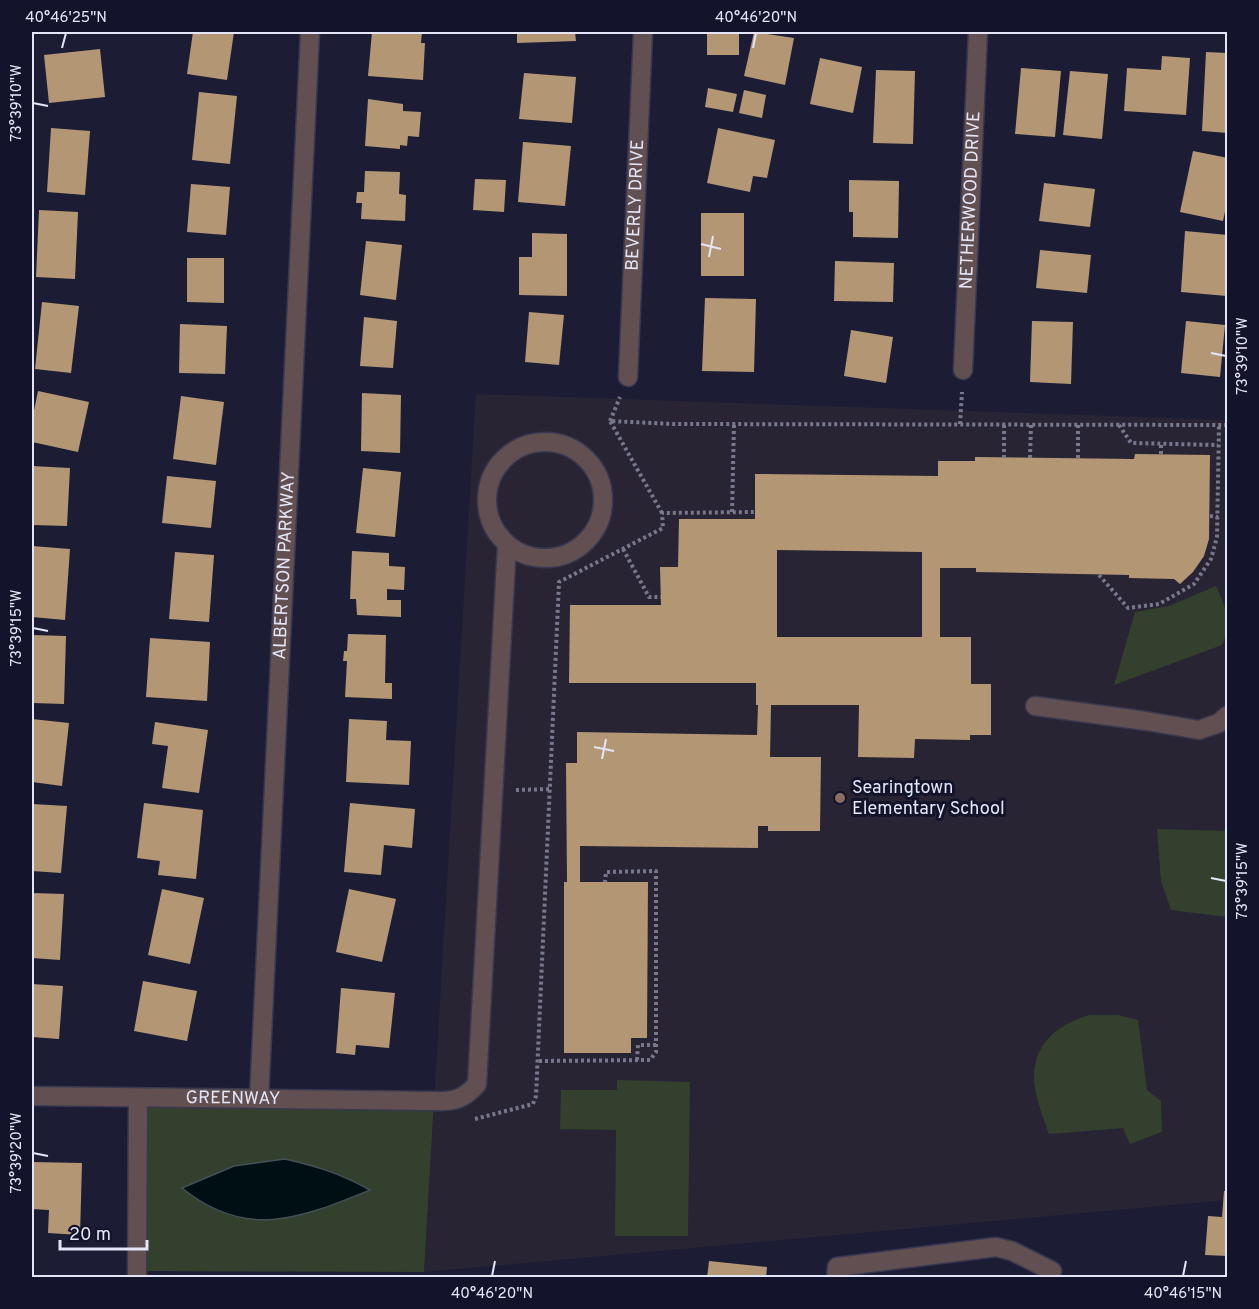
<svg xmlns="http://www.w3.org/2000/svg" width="1259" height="1309" font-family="Overpass,sans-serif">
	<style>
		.education { fill: #292434 }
		.green { fill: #33402d }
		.water { fill: #000f14; stroke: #445058; stroke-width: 1.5 }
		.building { fill: #b39775; fill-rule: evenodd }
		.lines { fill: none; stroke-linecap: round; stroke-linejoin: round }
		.lane-casing { stroke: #383950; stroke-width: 21 }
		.street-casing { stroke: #383950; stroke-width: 21 }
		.path { stroke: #77788d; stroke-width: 4; stroke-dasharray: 3 3; stroke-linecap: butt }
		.lane { stroke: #624f51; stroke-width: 18 }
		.street { stroke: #624f51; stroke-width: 18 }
		.ticks { fill: none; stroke: #e4e6f7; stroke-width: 2 }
		.education-dot { fill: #8d6e63; stroke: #13142b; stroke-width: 2 }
		.labels { text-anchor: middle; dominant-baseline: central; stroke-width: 6; stroke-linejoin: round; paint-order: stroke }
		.street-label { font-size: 18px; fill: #e4e6f7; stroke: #13142b }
		.poi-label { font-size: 18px; fill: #e4e6f7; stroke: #13142b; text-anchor: start }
		.neatline { fill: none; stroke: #e4e6f7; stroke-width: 2 }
		.ticks-label { font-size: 15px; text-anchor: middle; fill: #e4e6f7 }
	</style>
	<rect width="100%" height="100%" fill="#1c1d35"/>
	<polygon class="education" points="476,394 1227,420 1227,1200 424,1272"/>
	<g class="green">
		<path d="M1216,586c9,20 17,38 6,59l-108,40 21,-73 34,-6z"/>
		<polygon points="1157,829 1227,831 1227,917 1171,910 1161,881"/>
		<path d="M1090,1015h28l20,5 9,70 14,11 1,31 -32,12 -7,-16 -74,6c-5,-14 -11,-30 -14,-45 -6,-40 18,-64 55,-74z"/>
		<polygon points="617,1080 690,1082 688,1236 615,1236 616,1130 560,1129 561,1090 617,1090"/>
		<polygon points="138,1098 434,1101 424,1272 137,1271"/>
	</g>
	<path class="water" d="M285,1159c34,8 54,14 85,31 -69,28 -123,51 -188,-2l52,-22z"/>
	<g class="building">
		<polygon points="193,32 234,32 227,80 187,74"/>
		<polygon points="372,32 422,32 421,43 425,43 423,80 368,76"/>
		<polygon points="517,32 575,32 576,41 517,43"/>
		<rect x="707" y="32" width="32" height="23"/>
		<polygon points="754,32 794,38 785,85 744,76"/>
		<polygon points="100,49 105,97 49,103 44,55"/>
		<polygon points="1206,52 1228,53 1228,133 1202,131"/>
		<polygon points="1162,56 1190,58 1186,115 1124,111 1127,68 1161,70"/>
		<polygon points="820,58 862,67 853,113 810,104"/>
		<polygon points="1021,68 1061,71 1055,137 1015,134"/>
		<polygon points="876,70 915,71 913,144 873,143"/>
		<polygon points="1070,71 1108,74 1102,139 1063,135"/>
		<polygon points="524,73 576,77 572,123 519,119"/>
		<polygon points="708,88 737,94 733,112 705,107"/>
		<polygon points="744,90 766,95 762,118 739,113"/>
		<polygon points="199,92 237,96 230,164 192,160"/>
		<polygon points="368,99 403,104 403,111 421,112 419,137 408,136 407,146 400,145 400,149 365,146"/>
		<polygon points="51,128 90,131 85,195 47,192"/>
		<polygon points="718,128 775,140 767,178 753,176 750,192 707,183"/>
		<polygon points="523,142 571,146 565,206 518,202"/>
		<polygon points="1193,151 1228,158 1228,198 1223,221 1180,212"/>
		<polygon points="365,171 400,172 399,194 406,195 405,221 361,219 362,203 356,203 357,192 364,192"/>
		<polygon points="475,179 506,180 504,212 473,210"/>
		<polygon points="849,180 899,181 898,238 853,237 853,212 849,212"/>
		<polygon points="1044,183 1095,189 1090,227 1039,221"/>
		<polygon points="191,184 230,187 226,235 187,232"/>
		<polygon points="39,210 78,212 75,279 36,277"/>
		<rect x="701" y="213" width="43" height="63"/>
		<polygon points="1185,231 1228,235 1227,296 1181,292"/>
		<polygon points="532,233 567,234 567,296 519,295 519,257 532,257"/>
		<polygon points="366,241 402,245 396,300 360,295"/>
		<polygon points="1040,250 1091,255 1087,293 1036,288"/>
		<polygon points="187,258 224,258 224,303 187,302"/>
		<polygon points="835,261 894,263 893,302 834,301"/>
		<polygon points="705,298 756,299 754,372 702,371"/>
		<polygon points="42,302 79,306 71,373 35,369"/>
		<polygon points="529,312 564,315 559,365 525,362"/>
		<polygon points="364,317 397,321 393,368 360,366"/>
		<polygon points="1032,321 1073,322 1071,384 1030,382"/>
		<polygon points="1186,321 1225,325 1220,377 1181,373"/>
		<polygon points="180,324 227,326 225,374 179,373"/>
		<polygon points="851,330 893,337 886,383 844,376"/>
		<polygon points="38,391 89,402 78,452 32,442 32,420"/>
		<polygon points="362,393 401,395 400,453 361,451"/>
		<polygon points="181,396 224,402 216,465 173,459"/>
		<path d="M1135,454l75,1 -1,84 -5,17 -11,16 -13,12 -6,-5 -45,-1v-3l-153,-3v-4h-36v69h31v47h20v51h-21v5l-55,-1 -1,19 -56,-1 1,-52h-88l-1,52h51l-1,74h-52v-5h-10v22l-178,-2v36h68l-1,156h-16v15h-67v-171h3l-1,-119h11v-31l180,3 1,-30h-2v-22h-187l1,-78h91l-1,-38h18l1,-48h76v-45l183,2v-15h37v-4l159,2zM777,550l145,2v85h-145z"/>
		<polygon points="32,466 70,468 67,526 32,525"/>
		<polygon points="363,468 401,472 395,537 356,533"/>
		<polygon points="167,476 216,481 211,528 162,523"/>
		<polygon points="32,546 70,549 65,620 32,617"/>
		<polygon points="352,551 389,553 389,566 405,567 404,590 387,589 387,600 401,600 401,617 357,615 356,599 350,599"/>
		<polygon points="175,552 214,555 209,622 169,619"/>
		<polygon points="348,634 386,635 385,683 392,683 392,699 345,697 347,661 343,661 344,651 347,651"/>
		<polygon points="32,635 66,636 64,704 32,703"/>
		<polygon points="150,638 210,642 207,701 146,697"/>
		<polygon points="32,719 69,723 62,786 32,782"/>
		<polygon points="349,719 387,721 386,740 411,741 409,785 346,782"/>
		<polygon points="155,722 208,730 199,793 162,788 168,746 152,744"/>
		<polygon points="144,803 203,810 196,879 158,875 160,861 137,858"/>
		<polygon points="350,803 415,809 412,848 384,845 381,875 344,872"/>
		<polygon points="32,804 67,806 61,873 32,871"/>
		<polygon points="162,889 204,898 190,964 148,955"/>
		<polygon points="349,889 396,899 382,962 336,952"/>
		<polygon points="32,893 64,894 60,960 32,958"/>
		<polygon points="143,981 197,991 187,1041 134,1031"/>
		<polygon points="32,984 63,986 59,1039 32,1037"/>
		<polygon points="341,988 395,993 389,1048 356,1045 355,1055 336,1053"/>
		<polygon points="32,1162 82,1163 80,1235 48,1233 49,1210 32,1209"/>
		<polygon points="1224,1191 1228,1191 1228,1256 1205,1255 1208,1216 1222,1217"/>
		<polygon points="709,1261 767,1267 766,1278 707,1278"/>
	</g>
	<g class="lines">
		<defs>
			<g id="lane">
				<circle cx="545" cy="500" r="58"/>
				<polyline points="1035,706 1146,721 1199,730 1219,723 1228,715"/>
				<path d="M434,1101c20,1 30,-2 43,-17l30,-540"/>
			</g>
			<g id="street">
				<path id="s1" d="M963,370l15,-338"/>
				<path id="s2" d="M628,377l15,-345"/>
				<path id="s3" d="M32,1096l402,5"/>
				<path id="s4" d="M259,1099l51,-1067"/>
				<polyline points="137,1278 138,1098"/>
				<polyline points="836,1278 837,1267 996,1247 1012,1251 1052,1271"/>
			</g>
		</defs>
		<use href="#lane" class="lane-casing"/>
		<use href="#street" class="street-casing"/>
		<g class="path">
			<polyline points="610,421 620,397"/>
			<polyline points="960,424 962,392"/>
			<polyline points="1119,425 1131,443 1218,445"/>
			<polyline points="1161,454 1161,444"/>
			<polyline points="1004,458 1004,424"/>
			<polyline points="1030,458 1031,425"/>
			<polyline points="1078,458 1078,425"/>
			<polyline points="732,512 734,424"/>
			<polyline points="662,513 610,421 674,424 1228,425"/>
			<polyline points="1210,516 1218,517"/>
			<polyline points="623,549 649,597 661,597"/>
			<polyline points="1099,575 1128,608 1159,604 1194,584 1211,559 1217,537 1219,425"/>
			<polyline points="516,790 551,789"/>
			<polyline points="637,1060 638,1045 656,1045"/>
			<polyline points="539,1061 650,1060 656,1052 656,871 606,872 605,882"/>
			<polyline points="475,1119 533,1104 536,1096 559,582 663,528 662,513 755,512"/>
		</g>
		<use href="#lane" class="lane"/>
		<use href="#street" class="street"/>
	</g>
	<path class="ticks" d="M62,48l4,-15M753,48l3,-15M33,103l15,3M701,244l20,5M709,257l4,-21M1211,353l15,3M33,628l15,3M594,747l20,4M602,759l4,-20M1211,878l15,3M33,1153l15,3M492,1276l3,-15M1183,1276l3,-15"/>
	<circle class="education-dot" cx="840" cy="798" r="6"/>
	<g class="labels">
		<g class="street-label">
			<text stroke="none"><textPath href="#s1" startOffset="170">NETHERWOOD DRIVE</textPath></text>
			<text stroke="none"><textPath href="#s2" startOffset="172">BEVERLY DRIVE</textPath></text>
			<text stroke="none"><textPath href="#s4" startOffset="534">ALBERTSON PARKWAY</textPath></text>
			<text stroke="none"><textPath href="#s3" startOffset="201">GREENWAY</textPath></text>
		</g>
		<g class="poi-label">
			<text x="852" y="788">Searingtown<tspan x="852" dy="21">Elementary School</tspan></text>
		</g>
	</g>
	<rect width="1259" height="1309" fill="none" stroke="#13142b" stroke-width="66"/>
	<path d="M60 1240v9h87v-9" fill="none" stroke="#e4e6f7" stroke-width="3"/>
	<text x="69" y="1240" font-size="18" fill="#e4e6f7" stroke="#13142b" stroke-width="4.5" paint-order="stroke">20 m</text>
	<rect x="33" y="33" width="1193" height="1243" class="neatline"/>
	<g class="ticks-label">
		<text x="66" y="22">40°46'25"N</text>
		<text x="756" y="22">40°46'20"N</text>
		<text transform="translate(16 103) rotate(-90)" y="5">73°39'10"W</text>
		<text transform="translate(1242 356) rotate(-90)" y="5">73°39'10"W</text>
		<text transform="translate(16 628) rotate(-90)" y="5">73°39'15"W</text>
		<text transform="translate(1242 881) rotate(-90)" y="5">73°39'15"W</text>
		<text transform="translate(16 1153) rotate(-90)" y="5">73°39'20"W</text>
		<text x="492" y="1298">40°46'20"N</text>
		<text x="1183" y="1298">40°46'15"N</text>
	</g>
</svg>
